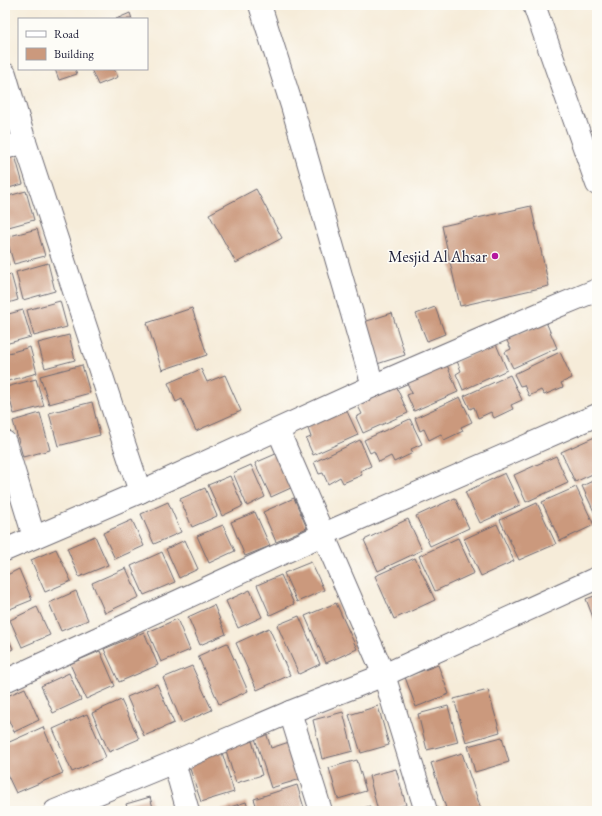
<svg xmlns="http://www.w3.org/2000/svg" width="602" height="816" font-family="'EB Garamond',serif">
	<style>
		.building { fill: #cb997d }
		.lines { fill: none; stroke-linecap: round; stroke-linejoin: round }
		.minor-casing { stroke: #6c6972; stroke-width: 24 }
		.minor { stroke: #fff; stroke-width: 22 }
		.poi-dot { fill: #b5179e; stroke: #fdfcf7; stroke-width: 1.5 }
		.labels { text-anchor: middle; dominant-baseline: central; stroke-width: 3; stroke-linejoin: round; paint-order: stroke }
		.poi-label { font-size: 16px; fill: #22223b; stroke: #fdfcf7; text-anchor: end }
	</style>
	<rect width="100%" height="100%" fill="#fdfcf7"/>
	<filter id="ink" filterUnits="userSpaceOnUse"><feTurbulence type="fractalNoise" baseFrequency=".025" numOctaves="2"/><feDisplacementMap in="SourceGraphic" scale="8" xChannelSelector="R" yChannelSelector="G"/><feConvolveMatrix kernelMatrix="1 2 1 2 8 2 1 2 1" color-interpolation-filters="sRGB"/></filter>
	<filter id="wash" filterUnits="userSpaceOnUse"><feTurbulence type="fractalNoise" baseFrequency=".012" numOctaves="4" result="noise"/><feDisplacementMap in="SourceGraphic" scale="16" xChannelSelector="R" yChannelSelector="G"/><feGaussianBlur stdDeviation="0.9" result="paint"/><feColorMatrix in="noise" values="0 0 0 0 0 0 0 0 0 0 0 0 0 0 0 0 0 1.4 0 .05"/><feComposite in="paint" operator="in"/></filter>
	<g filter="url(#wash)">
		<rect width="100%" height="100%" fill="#f6ecd9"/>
		<g id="blocks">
			<g class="building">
				<polygon points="130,13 132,19 116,19"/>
				<polygon points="55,69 75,69 77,74 59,80"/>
				<polygon points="91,69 114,69 118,77 98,85"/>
				<polygon points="14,152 23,184 5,189 5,154"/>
				<polygon points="256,189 282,238 236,263 209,214"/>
				<polygon points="26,191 34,220 5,228 5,197"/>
				<polygon points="531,206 549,286 460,306 442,226"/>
				<polygon points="37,229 45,256 14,264 6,237"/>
				<polygon points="5,251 9,265 5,266"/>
				<polygon points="48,263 55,291 23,300 16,272"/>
				<polygon points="11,274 18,300 5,304 5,276"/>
				<polygon points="60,301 67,327 34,336 27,310"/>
				<polygon points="435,307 445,334 427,341 416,314"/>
				<polygon points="192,308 207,355 162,370 147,323"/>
				<polygon points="23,310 31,337 5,344 5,315"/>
				<polygon points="392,313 405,355 377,364 364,322"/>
				<polygon points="546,322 557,348 513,368 505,352 511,349 506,339"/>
				<polygon points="69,335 75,360 45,368 38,343"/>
				<polygon points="496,344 507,370 463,390 456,374 461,371 457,361"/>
				<polygon points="30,347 37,373 8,381 5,368 5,354"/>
				<polygon points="560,352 572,378 561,383 563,387 544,395 541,390 529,396 524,385 520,386 514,374"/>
				<polygon points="82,365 90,393 49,404 40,376"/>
				<polygon points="447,365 458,392 414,411 407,395 412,393 407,383"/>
				<polygon points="201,369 207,382 225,375 241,411 196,431 182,399 176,402 168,383"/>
				<polygon points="510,375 522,400 511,405 513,409 494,418 491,412 478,418 474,407 470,409 464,396"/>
				<polygon points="36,379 44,406 14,414 6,387"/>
				<polygon points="396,386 408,413 363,433 356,417 362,414 357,404"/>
				<polygon points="460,397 472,422 461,427 463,431 444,440 441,434 429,440 424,429 420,431 415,418"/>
				<polygon points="92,402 100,435 58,446 49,413"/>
				<polygon points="346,409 358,435 313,455 306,439 311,437 307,426"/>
				<polygon points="40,413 50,450 23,457 13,421"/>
				<polygon points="410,419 422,444 411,449 413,453 394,462 391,456 379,462 374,451 370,453 364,440"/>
				<polygon points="597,436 597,472 575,482 561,452"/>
				<polygon points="360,440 371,466 360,471 362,475 343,483 340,477 328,484 323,473 319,474 314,462"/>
				<polygon points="278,453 293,487 271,497 255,463"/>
				<polygon points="556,456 568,483 526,502 514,475"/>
				<polygon points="251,465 265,497 247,506 233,473"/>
				<polygon points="505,473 520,505 480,523 465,492"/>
				<polygon points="230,476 243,506 222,516 208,485"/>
				<polygon points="597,479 597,518 582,486"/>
				<polygon points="576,487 594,525 560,541 542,502"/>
				<polygon points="205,488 217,516 192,527 180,499"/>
				<polygon points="294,498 307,528 276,542 263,512"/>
				<polygon points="455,498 469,528 430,546 416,516"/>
				<polygon points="168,502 181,532 154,544 141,514"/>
				<polygon points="537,503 556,544 519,560 500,520"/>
				<polygon points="255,512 270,546 245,556 231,522"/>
				<polygon points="408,519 422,550 378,571 364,540"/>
				<polygon points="132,520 144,546 115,559 103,533"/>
				<polygon points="497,524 514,561 481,576 464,539"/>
				<polygon points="223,525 235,551 209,563 197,536"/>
				<polygon points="95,536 108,565 79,577 67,548"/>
				<polygon points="458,538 474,573 435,591 419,556"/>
				<polygon points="185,540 198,569 179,578 166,549"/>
				<polygon points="56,549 71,581 45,592 31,560"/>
				<polygon points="162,552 175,582 144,595 131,566"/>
				<polygon points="415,558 435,600 394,619 375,576"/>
				<polygon points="311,562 324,590 297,602 284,573"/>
				<polygon points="126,568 139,597 105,613 92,583"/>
				<polygon points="19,569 32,600 5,611 5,576"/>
				<polygon points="281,575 294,604 270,615 257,585"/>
				<polygon points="250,590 262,617 238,628 226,601"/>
				<polygon points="76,591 88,620 61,631 49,603"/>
				<polygon points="597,595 597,628 586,599"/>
				<polygon points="336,603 357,649 326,663 305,616"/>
				<polygon points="214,605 226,634 200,645 188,617"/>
				<polygon points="37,607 50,635 22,647 10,620"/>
				<polygon points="299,616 320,664 299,674 277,625"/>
				<polygon points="177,619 190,650 161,662 148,632"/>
				<polygon points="269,628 290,675 257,690 236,643"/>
				<polygon points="5,630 13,649 5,653"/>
				<polygon points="144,632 158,665 119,682 104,649"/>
				<polygon points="227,643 248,691 219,704 198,656"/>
				<polygon points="100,651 115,686 86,699 70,664"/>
				<polygon points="438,665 449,694 416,707 405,677"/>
				<polygon points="192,666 212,710 182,723 163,678"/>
				<polygon points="69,673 81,700 53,713 41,686"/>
				<polygon points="157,684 174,723 144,736 127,697"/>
				<polygon points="25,688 39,720 14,732 5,712 5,697"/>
				<polygon points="488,690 500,732 466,742 454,699"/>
				<polygon points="121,700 139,739 109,752 92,713"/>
				<polygon points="378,706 389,745 361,753 349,715"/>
				<polygon points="448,706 458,742 427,750 418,714"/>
				<polygon points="343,712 353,751 322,759 313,720"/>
				<polygon points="87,714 106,757 72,772 53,729"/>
				<polygon points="43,727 63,773 16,793 5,770 5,744"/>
				<polygon points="265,729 271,748 292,741 304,778 271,788 253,732"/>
				<polygon points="502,737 509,762 475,772 468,746"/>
				<polygon points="252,741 262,775 236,783 224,744 241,744"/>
				<polygon points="221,749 234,792 201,802 187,760"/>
				<polygon points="462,753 481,809 476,811 447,811 431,763"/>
				<polygon points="357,760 366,791 338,799 329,768"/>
				<polygon points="396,769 406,805 385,811 378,811 369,776"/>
				<polygon points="297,785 305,811 258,811 254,799"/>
				<polygon points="150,797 154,811 128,811 126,804"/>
				<polygon points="246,802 249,811 218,811"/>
				<polygon points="370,806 371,811 354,811"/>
			</g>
		</g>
	</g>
	<g filter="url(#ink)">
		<use href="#blocks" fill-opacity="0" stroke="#6c6972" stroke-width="1"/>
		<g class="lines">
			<defs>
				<g id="minor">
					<polyline points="260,5 292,106 373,386"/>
					<polyline points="534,5 597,184"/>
					<polyline points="5,74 25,142 140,492"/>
					<polyline points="5,148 25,142"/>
					<polyline points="278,430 384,675 426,811"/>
					<polyline points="5,442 34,537"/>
					<polyline points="5,550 140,492 373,386 539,314 597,290"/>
					<polyline points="5,681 324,534 597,415"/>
					<polyline points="290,712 321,811"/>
					<polyline points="174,762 188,811"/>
					<polyline points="55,811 174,762 290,712 384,675 597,578"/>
				</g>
			</defs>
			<use href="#minor" class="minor-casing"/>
			<use href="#minor" class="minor"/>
		</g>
	</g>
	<circle class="poi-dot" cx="495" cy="256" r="4"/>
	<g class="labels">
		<g class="poi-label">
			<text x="487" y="256">Mesjid Al Ahsar</text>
		</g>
	</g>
	<rect width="602" height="816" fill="none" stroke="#fdfcf7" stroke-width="20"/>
	<rect x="18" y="18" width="130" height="52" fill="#fdfcf7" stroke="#a5a5ac"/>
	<rect x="26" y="31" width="20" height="6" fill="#ffffff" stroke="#a5a5ac"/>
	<text x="54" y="38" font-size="12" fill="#22223b">Road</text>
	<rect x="26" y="48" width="20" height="12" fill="#cb997d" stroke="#a5a5ac"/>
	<text x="54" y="58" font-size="12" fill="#22223b">Building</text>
</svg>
